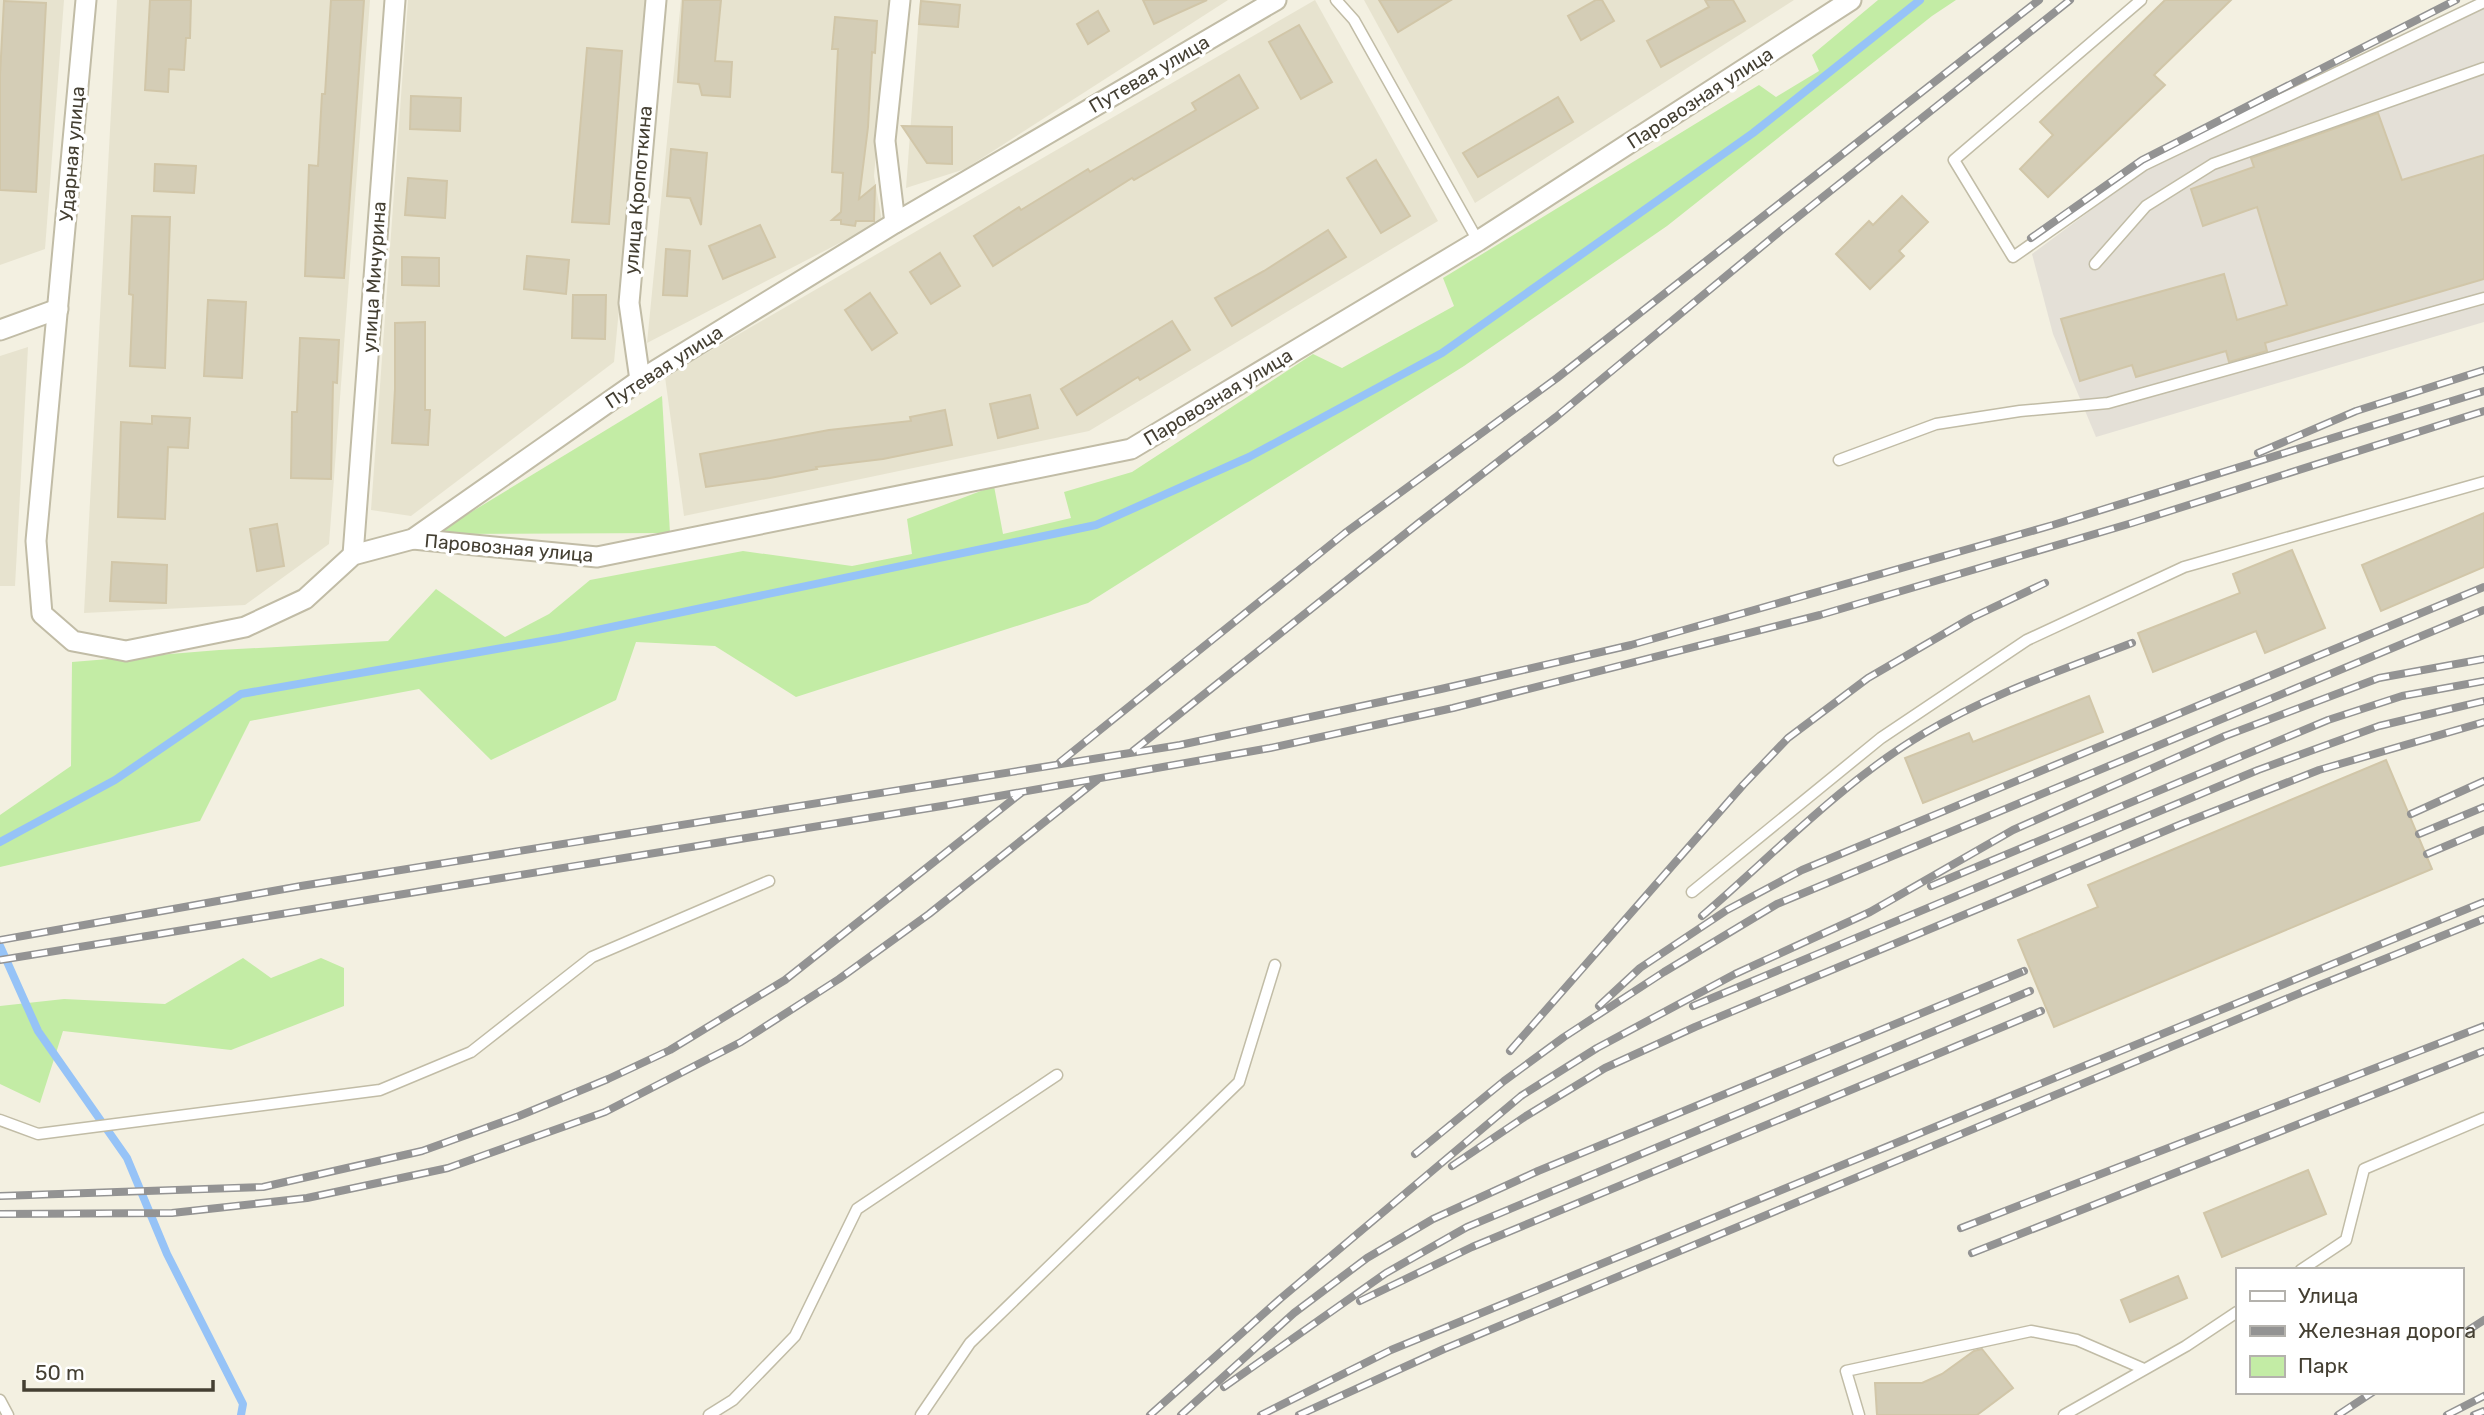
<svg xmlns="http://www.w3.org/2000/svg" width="2484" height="1415" font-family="Rubik,sans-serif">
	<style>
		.residential { fill: #e7e3cf }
		.industrial { fill: #e4e0d7 }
		.green { fill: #c3eca5 }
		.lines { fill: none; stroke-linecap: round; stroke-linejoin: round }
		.stream { stroke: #96c3f7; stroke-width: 8 }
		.building { fill: #d4cdb6; stroke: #d1c6a8; stroke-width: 2 }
		.lane-casing { stroke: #c1bca6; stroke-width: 13 }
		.street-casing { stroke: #c1bca6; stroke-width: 23 }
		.lane { stroke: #fff; stroke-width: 10 }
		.street { stroke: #fff; stroke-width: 19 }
		.rail-casing { stroke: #939393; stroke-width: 8 }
		.rail { stroke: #fff; stroke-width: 5; stroke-dasharray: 16; stroke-linecap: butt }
		.labels { text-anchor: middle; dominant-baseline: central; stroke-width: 7; stroke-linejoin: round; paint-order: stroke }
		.street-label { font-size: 19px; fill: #443f32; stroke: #fff }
	</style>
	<rect width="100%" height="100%" fill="#f3f0e1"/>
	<g class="residential">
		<polygon points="0,0 64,0 45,249 0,265"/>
		<polygon points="117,0 370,0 329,544 245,605 84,613"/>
		<polygon points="408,0 648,0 614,362 411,516 371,510"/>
		<polygon points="681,0 889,0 874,176 882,221 647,343"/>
		<polygon points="920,0 1228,0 965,169 906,188"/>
		<polygon points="1315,0 1438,221 1089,431 684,516 665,377"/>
		<polygon points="1364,0 1794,0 1475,203"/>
		<polygon points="28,347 15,586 0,586 0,356"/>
	</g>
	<polygon class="industrial" points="2484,0 2484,322 2096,437 2053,334 2032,254 2161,158"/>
	<g class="green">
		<polygon points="1878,0 1956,0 1932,16 1667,226 1464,366 1088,603 796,697 715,646 636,642 616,700 491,760 419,689 250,721 200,821 0,867 0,815 71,766 72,662 219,650 388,641 436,589 505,637 549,614 590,580 743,551 852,566 912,554 907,519 994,486 1003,534 1071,518 1064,492 1132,472 1313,354 1342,368 1454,306 1443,278 1759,85 1776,97 1819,71 1812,55"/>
		<polygon points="662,396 670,533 435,534"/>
		<polygon points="243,958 271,978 321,958 344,968 344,1006 231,1050 63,1031 40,1103 0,1084 0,1006 64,999 165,1004"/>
	</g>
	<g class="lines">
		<g class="stream">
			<polyline points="0,842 115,780 241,694 559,638 1096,525 1249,457 1442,353 1753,133 1920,0"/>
			<polyline points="0,946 38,1031 127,1158 167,1254 243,1404 241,1415"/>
		</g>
	</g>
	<g class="building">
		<polygon points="150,0 191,0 190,38 186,38 184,70 169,69 168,92 145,90"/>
		<polygon points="331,0 364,0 344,278 305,276 309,165 318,166 322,94 325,94"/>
		<polygon points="683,0 721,0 715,61 732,62 730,97 702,95 699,84 678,82"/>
		<polygon points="1143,0 1207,0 1154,24"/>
		<polygon points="1379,0 1451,0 1398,32"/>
		<polygon points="1596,0 1602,0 1614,21 1581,40 1568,16"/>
		<polygon points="1705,0 1733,0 1745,21 1661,67 1647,41 1709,7"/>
		<polygon points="2165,0 2231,0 2154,75 2165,85 2048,197 2020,169 2053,135 2040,122"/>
		<polygon points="4,1 46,3 36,192 0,190 0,75"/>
		<polygon points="921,1 960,5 958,27 919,24"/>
		<polygon points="1098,11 1109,31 1088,44 1077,24"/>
		<polygon points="835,17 877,21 875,53 872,52 868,127 859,199 875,186 874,221 856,221 855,226 841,224 841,220 832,220 841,212 843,173 832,172 838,49 832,49"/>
		<polygon points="1299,25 1332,82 1301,99 1269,42"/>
		<polygon points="587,48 622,51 609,224 572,222"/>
		<polygon points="1239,75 1258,108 1134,180 1132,178 993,266 974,236 1019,207 1021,210 1088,169 1090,172 1196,110 1192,103"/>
		<polygon points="411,96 461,98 460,131 410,129"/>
		<polygon points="1558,97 1573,122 1478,177 1463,153"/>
		<polygon points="2378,113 2402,180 2484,155 2484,279 2265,343 2267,351 2229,362 2226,351 2136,377 2132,365 2080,381 2061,319 2224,274 2237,320 2287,305 2257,207 2203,226 2191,189 2254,167 2251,158"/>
		<polygon points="902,126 952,127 952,164 927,163"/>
		<polygon points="671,149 707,153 701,225 690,198 667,196"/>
		<polygon points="1376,160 1410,216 1381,233 1347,178"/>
		<polygon points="155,164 196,166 194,193 154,191"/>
		<polygon points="408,178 447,181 445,218 405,215"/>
		<polygon points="1902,196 1928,222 1899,251 1904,256 1870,289 1836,254 1869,221 1873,225"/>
		<polygon points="132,216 170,217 165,368 130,366 133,295 129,294"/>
		<polygon points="760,225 775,257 723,279 709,246"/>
		<polygon points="1328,230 1346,257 1232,326 1215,298 1264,271"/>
		<polygon points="666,249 690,251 687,296 663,295"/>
		<polygon points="940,253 960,286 931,304 910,272"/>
		<polygon points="527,256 569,260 566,294 524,289"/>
		<polygon points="402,257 439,258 439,286 402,285"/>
		<polygon points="870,293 897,333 872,350 845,310"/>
		<polygon points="573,295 606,295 605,339 572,338"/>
		<polygon points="208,300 246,302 242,378 204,376"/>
		<polygon points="1172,321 1190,350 1140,380 1138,377 1077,415 1061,389"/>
		<polygon points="425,322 425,410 430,410 428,445 392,443 395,389 395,323"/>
		<polygon points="300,338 339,340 337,383 333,382 331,479 291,478 292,412 297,412"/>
		<polygon points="1030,395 1038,428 998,438 990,404"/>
		<polygon points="945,410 952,445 883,459 816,467 817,469 770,478 706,487 700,454 829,430 911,421 910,417"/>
		<polygon points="152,416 190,418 188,448 168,447 165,519 118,517 121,422 152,424"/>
		<polygon points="2484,513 2484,567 2381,611 2362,565"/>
		<polygon points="277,524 284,566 257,571 250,529"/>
		<polygon points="2292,550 2325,628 2265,653 2256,631 2153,672 2138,633 2240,593 2233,574"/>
		<polygon points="112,562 167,565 166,603 110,601"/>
		<polygon points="2089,696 2103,732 1923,803 1905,758 1969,733 1973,742"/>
		<polygon points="2386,760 2432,869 2054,1027 2018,940 2098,907 2088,885"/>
		<polygon points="2308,1170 2326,1214 2222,1257 2204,1213"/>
		<polygon points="2178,1276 2187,1298 2130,1322 2121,1300"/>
		<polygon points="1982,1349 2013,1388 1977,1415 1877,1415 1875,1383 1922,1383 1942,1374 1974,1351"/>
	</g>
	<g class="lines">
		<defs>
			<g id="lane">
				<polyline points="1336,0 1354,20 1478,241"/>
				<polyline points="2141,0 1954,160 2013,257 2144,165 2484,2"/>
				<polyline points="2095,264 2146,206 2213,164 2484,68"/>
				<polyline points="1839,460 1936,424 2020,411 2108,403 2484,298"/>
				<polyline points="1692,892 1881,738 2027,640 2184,567 2484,482"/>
				<polyline points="0,1120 38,1134 380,1090 471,1052 592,957 769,881"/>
				<polyline points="2301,1270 2346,1240 2364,1169 2484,1118"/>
				<polyline points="0,1400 8,1415"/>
				<polyline points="709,1415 733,1400 795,1336 857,1209 1057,1075"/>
				<polyline points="921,1415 970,1343 1239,1082 1275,965"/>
				<polyline points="1859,1415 1846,1371 2031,1331 2077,1340 2144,1369"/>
				<polyline points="2064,1415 2186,1346 2237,1312"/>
			</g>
			<g id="street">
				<polyline points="86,0 36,541 42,614 73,641 126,651 245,627 305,599 353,555 413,539 640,380 895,223 1276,0"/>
				<polyline points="895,223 885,141 900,0"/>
				<polyline points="0,330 58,309"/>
				<polyline points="640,380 629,303 656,0"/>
				<polyline points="413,539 597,557 1131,449 1478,241 1851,0"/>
				<polyline points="353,555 395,0"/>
			</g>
		</defs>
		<use href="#lane" class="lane-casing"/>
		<use href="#street" class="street-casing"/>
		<use href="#lane" class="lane"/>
		<use href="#street" class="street"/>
		<defs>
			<g id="rail">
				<polyline points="2031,238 2142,160 2456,0"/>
				<polyline points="2258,453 2356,411 2484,370"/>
				<polyline points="1133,751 1420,522 1556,417 1784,228 2070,0"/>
				<polyline points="1060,762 1345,533 1557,378 2039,0"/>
				<polyline points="2411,814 2484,781"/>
				<polyline points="2419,834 2484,807"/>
				<polyline points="2427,854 2484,830"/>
				<polyline points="1931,886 2328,720 2402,696 2484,681"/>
				<path d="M1702,916c71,-61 140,-134 221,-182 65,-39 139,-64 209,-91"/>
				<polyline points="0,940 301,886 1180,745 1441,689 1631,645 2053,525 2484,391"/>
				<polyline points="0,960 948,805 1270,748 1453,708 1820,615 2132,523 2484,411"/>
				<polyline points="1599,1006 1640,968 1727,910 1802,870 2484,587"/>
				<polyline points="1693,1006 2258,770 2379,726 2484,701"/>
				<polyline points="1510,1051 1743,785 1788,738 1868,678 1971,618 2045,583"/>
				<polyline points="1415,1154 1504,1081 1564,1037 1664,972 1777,904 2484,610"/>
				<polyline points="1452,1166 1526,1116 1605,1068 1695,1027 2184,823 2319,770 2484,722"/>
				<polyline points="0,1196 263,1187 422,1151 519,1116 608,1079 670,1050 785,980 1021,793"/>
				<polyline points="0,1214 172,1213 307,1198 448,1168 605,1112 741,1042 839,979 929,914 1097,780"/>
				<polyline points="1961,1228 2484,1026"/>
				<polyline points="1972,1253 2484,1051"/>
				<polyline points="1360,1301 1472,1247 2041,1011"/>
				<polyline points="2461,1335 2484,1320"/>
				<polyline points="1224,1387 1386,1273 1467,1227 2030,991"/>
				<polyline points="1150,1415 1280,1299 1521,1096 1597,1048 1735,974 1870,912 2013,830 2225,736 2379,678 2484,659"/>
				<polyline points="1181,1415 1294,1313 1367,1258 1433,1219 1538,1171 2024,971"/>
				<polyline points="1261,1415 1391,1350 2484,902"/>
				<polyline points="1299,1415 1444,1349 2310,989 2484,919"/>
				<polyline points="2338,1415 2373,1392"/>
				<polyline points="2447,1415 2484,1396"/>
				<polyline points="2474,1415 2484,1411"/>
			</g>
		</defs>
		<use href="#rail" class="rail-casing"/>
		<use href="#rail" class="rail"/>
	</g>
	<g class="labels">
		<g class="street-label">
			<text transform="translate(1149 74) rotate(-30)">Путевая улица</text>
			<text transform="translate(1700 98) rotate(-33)">Паровозная улица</text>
			<text transform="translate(72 154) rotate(-85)">Ударная улица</text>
			<text transform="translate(638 190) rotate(-85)">улица Кропоткина</text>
			<text transform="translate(374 277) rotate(-86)">улица Мичурина</text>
			<text transform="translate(664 367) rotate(-33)">Путевая улица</text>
			<text transform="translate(1218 397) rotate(-31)">Паровозная улица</text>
			<text transform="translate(509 548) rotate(5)">Паровозная улица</text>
		</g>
	</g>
	<rect x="2236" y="1268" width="228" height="126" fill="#ffffff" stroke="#b4b2ad" stroke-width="2"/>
	<rect x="2250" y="1291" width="35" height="10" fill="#ffffff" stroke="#b4b2ad" stroke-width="2"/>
	<text x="2298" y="1303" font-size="21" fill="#443f32">Улица</text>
	<rect x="2250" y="1326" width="35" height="10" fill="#939393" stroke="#b4b2ad" stroke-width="2"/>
	<text x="2298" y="1338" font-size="21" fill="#443f32">Железная дорога</text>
	<rect x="2250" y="1356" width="35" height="21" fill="#c3eca5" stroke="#b4b2ad" stroke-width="2"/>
	<text x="2298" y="1373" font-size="21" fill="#443f32">Парк</text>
	<path d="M24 1380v10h189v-10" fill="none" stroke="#443f32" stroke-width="3.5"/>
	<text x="35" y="1380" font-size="21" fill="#443f32" stroke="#ffffff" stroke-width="5" paint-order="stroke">50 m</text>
</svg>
